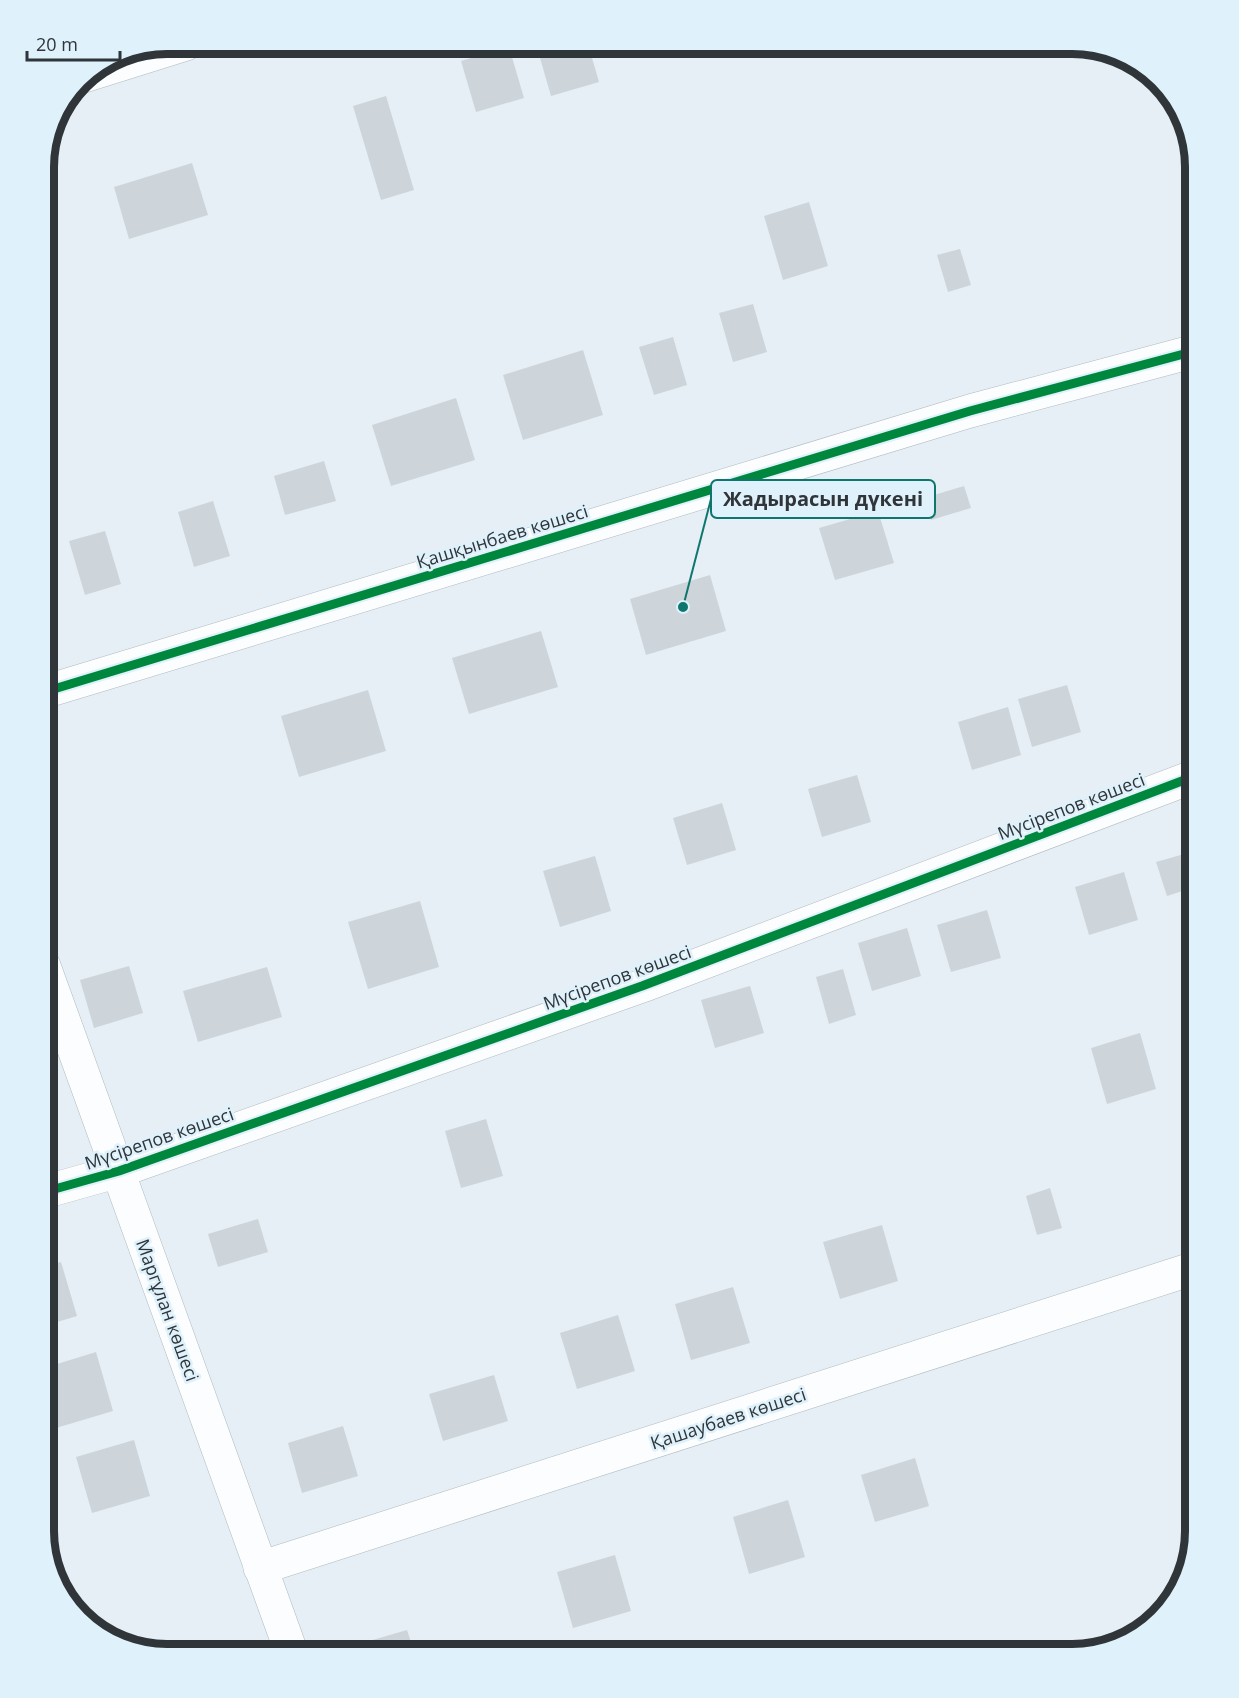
<svg xmlns="http://www.w3.org/2000/svg" width="1239" height="1698" font-family="'Open Sans',sans-serif">
	<style>
		.building { fill: #ced5da }
		.lines { fill: none; stroke-linecap: round; stroke-linejoin: round }
		.street-casing { stroke: #b2babf; stroke-width: 34 }
		.street { stroke: #fbfdfe; stroke-width: 33 }
		.cycleway-casing { stroke: #dff1fb; stroke-width: 13 }
		.cycleway { stroke: #00873e; stroke-width: 9 }
		.labels { text-anchor: middle; dominant-baseline: central; stroke-width: 5; stroke-linejoin: round; paint-order: stroke }
		.street-label { font-size: 18px; fill: #2f3539; stroke: #dff1fb }
		.rim { fill: none; stroke: #2f3539; stroke-width: 8 }
		.leader { fill: none; stroke: #0f766e; stroke-width: 2 }
		.callout-dot { fill: #0f766e; stroke: #dff1fb; stroke-width: 2 }
		.callout { fill: #dff1fb; stroke: #0f766e; stroke-width: 2 }
		.callout-label { font-size: 20px; text-anchor: middle; font-weight: bold; fill: #2f3539 }
	</style>
	<rect width="100%" height="100%" fill="#e5eff5"/>
	<g class="building">
		<polygon points="536,44 588,44 599,82 551,96"/>
		<polygon points="695,44 710,44 696,48"/>
		<polygon points="509,47 524,98 476,112 461,61"/>
		<polygon points="386,96 414,190 381,200 353,106"/>
		<polygon points="192,163 208,215 129,239 114,187"/>
		<polygon points="809,202 828,266 783,280 764,216"/>
		<polygon points="960,249 971,285 948,292 937,255"/>
		<polygon points="753,304 767,352 733,362 719,313"/>
		<polygon points="673,337 687,385 654,395 639,347"/>
		<polygon points="583,350 603,415 523,440 503,375"/>
		<polygon points="456,398 475,460 391,486 372,425"/>
		<polygon points="324,461 336,501 285,515 274,476"/>
		<polygon points="964,486 971,508 931,520 924,498"/>
		<polygon points="213,501 230,556 194,567 178,512"/>
		<polygon points="878,511 894,563 835,580 819,528"/>
		<polygon points="105,531 121,584 85,595 69,541"/>
		<polygon points="710,575 726,631 646,655 630,599"/>
		<polygon points="541,631 558,687 469,714 452,658"/>
		<polygon points="1067,685 1081,732 1032,747 1018,699"/>
		<polygon points="368,690 386,751 299,777 281,716"/>
		<polygon points="1008,707 1021,755 972,770 958,722"/>
		<polygon points="857,775 871,822 822,837 808,789"/>
		<polygon points="722,803 736,850 687,865 673,818"/>
		<polygon points="1195,851 1195,887 1167,896 1156,862"/>
		<polygon points="595,856 611,911 560,927 543,871"/>
		<polygon points="1124,872 1138,920 1089,935 1075,887"/>
		<polygon points="420,901 439,967 368,989 348,922"/>
		<polygon points="987,910 1001,958 951,972 937,925"/>
		<polygon points="907,928 921,976 872,991 858,943"/>
		<polygon points="129,966 143,1013 94,1028 80,980"/>
		<polygon points="267,967 282,1017 198,1042 183,991"/>
		<polygon points="843,969 856,1015 829,1024 816,977"/>
		<polygon points="750,986 764,1033 715,1048 701,1000"/>
		<polygon points="1140,1033 1156,1089 1107,1104 1091,1048"/>
		<polygon points="486,1119 503,1176 461,1188 445,1131"/>
		<polygon points="1050,1188 1062,1228 1037,1235 1026,1196"/>
		<polygon points="258,1219 268,1252 218,1267 208,1234"/>
		<polygon points="882,1225 898,1281 840,1299 823,1242"/>
		<polygon points="61,1262 77,1316 44,1326 44,1267"/>
		<polygon points="733,1287 750,1343 691,1360 675,1304"/>
		<polygon points="618,1315 635,1371 577,1389 560,1333"/>
		<polygon points="96,1352 113,1411 56,1428 44,1385 44,1368"/>
		<polygon points="494,1375 508,1421 443,1441 429,1394"/>
		<polygon points="343,1426 358,1476 302,1493 288,1443"/>
		<polygon points="134,1440 150,1496 92,1513 76,1457"/>
		<polygon points="915,1458 929,1506 875,1522 861,1475"/>
		<polygon points="788,1500 805,1557 749,1574 733,1517"/>
		<polygon points="615,1555 631,1611 573,1628 557,1572"/>
		<polygon points="407,1630 415,1654 354,1654 352,1646"/>
	</g>
	<g class="lines">
		<defs>
			<g id="street">
				<polyline points="84,76 186,44"/>
				<polyline points="44,692 970,411 1195,351"/>
				<polyline points="44,966 292,1654"/>
				<polyline points="44,1192 119,1171 642,986 1195,776"/>
				<polyline points="260,1568 1195,1268"/>
			</g>
		</defs>
		<use href="#street" class="street-casing"/>
		<use href="#street" class="street"/>
		<defs>
			<g id="cycleway">
				<polyline points="44,692 970,411 1195,351"/>
				<polyline points="44,1192 119,1171 642,986 1195,776"/>
			</g>
		</defs>
		<use href="#cycleway" class="cycleway-casing"/>
		<use href="#cycleway" class="cycleway"/>
	</g>
	<g class="labels">
		<g class="street-label">
			<text transform="translate(502 536) rotate(-17)">Қашқынбаев көшесі</text>
			<text transform="translate(1071 806) rotate(-21)">Мүсірепов көшесі</text>
			<text transform="translate(617 977) rotate(-20)">Мүсірепов көшесі</text>
			<text transform="translate(159 1138) rotate(-19)">Мүсірепов көшесі</text>
			<text transform="translate(168 1310) rotate(70)">Маргұлан көшесі</text>
			<text transform="translate(728 1418) rotate(-18)">Қашаубаев көшесі</text>
		</g>
	</g>
	<path d="M0 0H1239V1698H0ZM167 54H1072A113 113 0 0 1 1185 167V1531A113 113 0 0 1 1072 1644H167A113 113 0 0 1 54 1531V167A113 113 0 0 1 167 54Z" fill="#dff1fb" fill-rule="evenodd"/>
	<path class="rim" d="M167 54H1072A113 113 0 0 1 1185 167V1531A113 113 0 0 1 1072 1644H167A113 113 0 0 1 54 1531V167A113 113 0 0 1 167 54Z"/>
	<path class="leader" d="M683 607L711 499"/>
	<circle class="callout-dot" cx="683" cy="607" r="6"/>
	<rect class="callout" x="711" y="480" width="224" height="38" rx="6"/>
	<g class="callout-label">
		<text x="823" y="506">Жадырасын дүкені</text>
	</g>
	<path d="M27 51v9h93v-9" fill="none" stroke="#2f3539" stroke-width="3"/>
	<text x="36" y="51" font-size="18" fill="#2f3539" stroke="#dff1fb" stroke-width="4.5" paint-order="stroke">20 m</text>
</svg>
